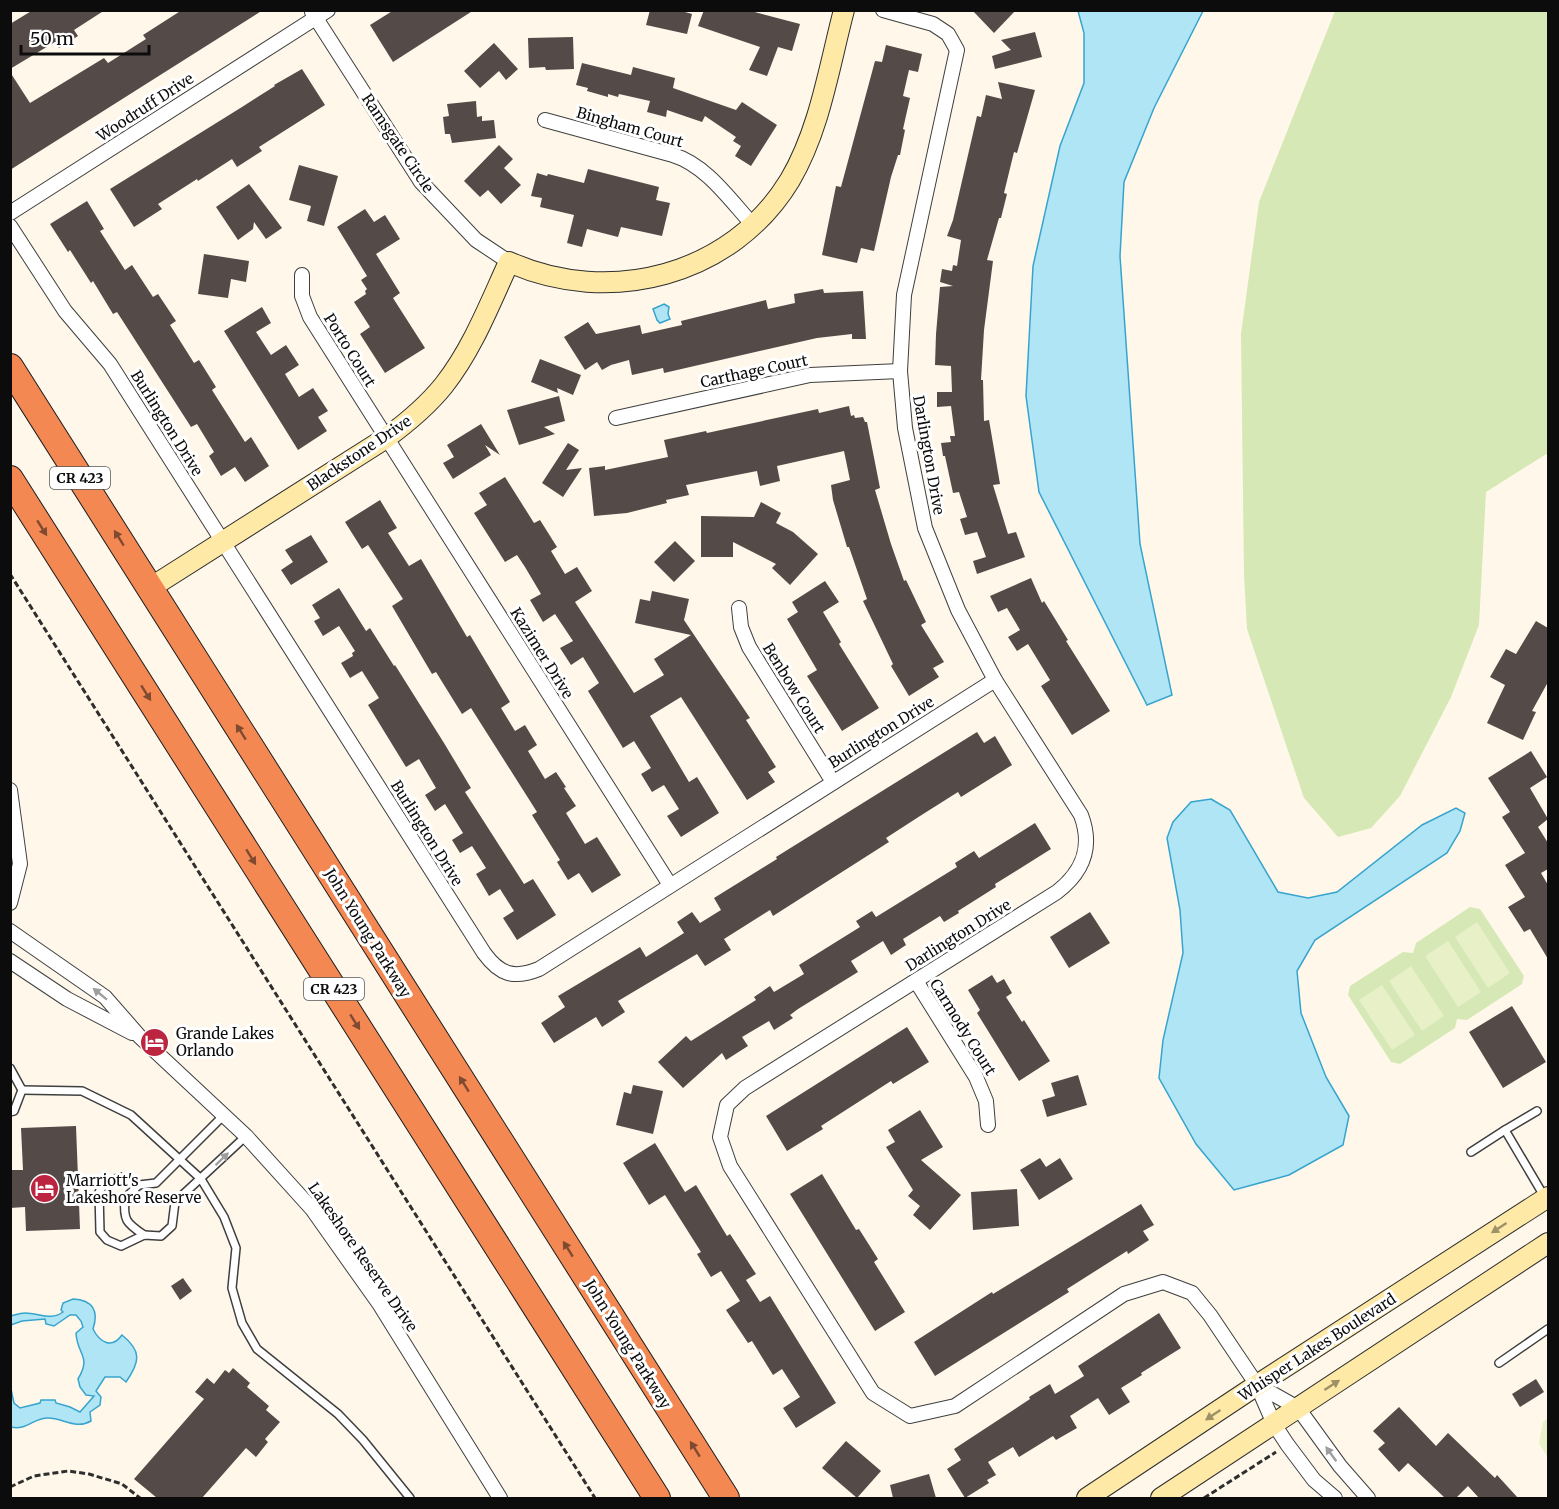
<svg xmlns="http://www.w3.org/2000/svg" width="1559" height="1509" font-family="Merriweather,serif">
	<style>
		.green { fill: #d6e8b5 }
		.pitch { fill: #e7f0c7 }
		.water { fill: #b0e5f6; stroke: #37a4cd; stroke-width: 1.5 }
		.building { fill: #544b48 }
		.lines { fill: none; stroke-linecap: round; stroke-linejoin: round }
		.lane-casing { stroke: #3f3f3f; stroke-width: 10 }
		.street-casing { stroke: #3f3f3f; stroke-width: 16 }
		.secondary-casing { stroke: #2e2e2e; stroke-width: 22 }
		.highway-casing { stroke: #1d1d1d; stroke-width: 28 }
		.path { stroke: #2e2e2e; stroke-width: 3; stroke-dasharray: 6 3; stroke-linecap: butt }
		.lane { stroke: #fff; stroke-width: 7 }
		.street { stroke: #fff; stroke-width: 14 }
		.secondary { stroke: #ffe9a6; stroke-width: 20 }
		.highway { stroke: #f48853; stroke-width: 26 }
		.oneway { fill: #804a30 }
		.oneway2 { fill: #9e9e9e }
		.oneway3 { fill: #9e9168 }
		.labels { text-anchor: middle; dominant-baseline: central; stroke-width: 6; stroke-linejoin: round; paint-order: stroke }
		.shield { fill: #fff; stroke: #555; stroke-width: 1.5 }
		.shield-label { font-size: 14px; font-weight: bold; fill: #0c0c0c }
		.street-label { font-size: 15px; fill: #0c0c0c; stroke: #fff }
		.poi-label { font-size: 15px; fill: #0c0c0c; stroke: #fff; text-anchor: start }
	</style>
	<rect width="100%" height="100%" fill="#fff8ea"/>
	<g class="green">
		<polygon points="1335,11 1548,11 1548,453 1486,492 1479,625 1451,697 1400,796 1371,828 1338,837 1304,798 1247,629 1244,575 1241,334 1259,202"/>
		<polygon points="1470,907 1480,909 1524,976 1522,984 1467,1020 1457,1019 1455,1028 1400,1064 1391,1062 1348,995 1350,986 1403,952 1413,953 1416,943"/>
	</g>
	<g class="pitch">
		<polygon points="1477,922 1510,973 1488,988 1455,937"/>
		<polygon points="1448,941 1481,992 1458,1007 1425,956"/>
		<polygon points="1411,966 1444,1016 1422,1031 1389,981"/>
		<polygon points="1382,985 1415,1035 1392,1050 1359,1000"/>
		<polygon points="1548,1418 1548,1458 1539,1443 1543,1422"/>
	</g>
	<g class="water">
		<polygon points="1078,11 1203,11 1154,108 1124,182 1120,256 1140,544 1172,695 1147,705 1039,492 1026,396 1033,266 1060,146 1084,83 1084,33"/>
		<polygon points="664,304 669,307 668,314 670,319 660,323 657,320 653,309"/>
		<polygon points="1211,799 1230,810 1278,892 1308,898 1337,892 1422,825 1456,808 1465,813 1460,831 1447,853 1315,940 1297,971 1301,1013 1326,1077 1349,1116 1343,1145 1289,1175 1234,1190 1196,1144 1159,1078 1163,1040 1183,953 1180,910 1167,838 1173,822 1191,802"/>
		<path d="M73,1299c20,1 26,12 20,30 7,14 19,20 29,6 20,16 18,27 4,47l-6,-5h-15l-9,14 5,6 -1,8 -10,7 1,9c-15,9 -28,-3 -43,-3 -15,0 -22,13 -37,9v-38l3,14 6,5 20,-5 1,-3h14l1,3 14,4 10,5 14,-16 -8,-1 -6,-8 -2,-8c14,-23 -1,-24 -2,-46l7,-6 -2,-6 -5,-6h-6l-16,11 -8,-2 -1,-5 -23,2 -11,4v-9c4,-1 9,-3 14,-3 14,0 26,8 38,-1l-2,-2 2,-7z"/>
	</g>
	<g class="building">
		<polygon points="33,10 105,10 74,30 78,36 59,48 55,42 10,69 10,24"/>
		<polygon points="182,10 263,10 10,170 10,72 30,103 104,58 108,63 146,39 143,35"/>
		<polygon points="394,10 474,10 393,62 370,25"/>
		<polygon points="650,10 678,10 692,14 687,34 646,25"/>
		<polygon points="704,10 747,10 800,24 792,51 778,47 767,76 749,70 760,47 698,26"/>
		<polygon points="972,10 1016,10 994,33"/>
		<polygon points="1035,32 1042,57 995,69 992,56 1011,50 1001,40"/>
		<polygon points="573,37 574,69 546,70 545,67 529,68 528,38"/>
		<polygon points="494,43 518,69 506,80 499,71 480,88 464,71"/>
		<polygon points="886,45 922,54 918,72 909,70 903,96 910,98 903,129 905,130 900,155 898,155 891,177 874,251 861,248 857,263 822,255 836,186 841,187 875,61 882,62"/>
		<polygon points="582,63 631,75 633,67 675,78 673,88 736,110 742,102 777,125 751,166 735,156 741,146 733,141 736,137 705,116 702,122 667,110 666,117 647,112 650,101 619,94 618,97 608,94 608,97 587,91 588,88 576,85"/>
		<polygon points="302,69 325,105 259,147 262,151 237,167 232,159 198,181 197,179 158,204 162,209 134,227 110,189 242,107 275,86 274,85"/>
		<polygon points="998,82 1035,90 1017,153 1014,152 1004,193 1007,194 1001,218 999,218 987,260 993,261 984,330 981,380 983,380 984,421 989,420 1000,484 993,485 1008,534 1016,532 1025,557 977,574 973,561 986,557 977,532 965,535 960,519 967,517 959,492 953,493 945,456 943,456 941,443 951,442 950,436 955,436 951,406 937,407 937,392 952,392 951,366 935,365 936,334 940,287 953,286 940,282 942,269 952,271 953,265 957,266 961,240 947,236 953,220 977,116 981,117 986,95 1002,99"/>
		<polygon points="476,101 477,117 482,116 482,121 494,120 496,138 452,143 450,134 445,134 443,117 449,116 447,104"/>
		<polygon points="499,145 513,159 504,168 521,185 501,204 488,190 480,197 464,181"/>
		<polygon points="299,165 338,176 324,226 307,221 311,206 289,200"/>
		<polygon points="588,169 659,187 656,200 670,203 662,236 621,227 618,237 587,229 582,247 567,243 574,215 540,207 542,198 531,196 537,173 547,176 548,174 584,183"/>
		<polygon points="249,184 282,228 266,239 254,222 253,229 238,240 216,207"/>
		<polygon points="87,201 104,229 100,231 125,270 132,265 153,297 158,294 176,321 170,325 194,363 199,360 216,387 212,390 245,442 251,437 269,466 245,482 235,467 221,476 209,456 214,452 197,424 191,427 117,312 113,314 93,281 91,283 70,250 68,252 50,224"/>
		<polygon points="365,209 374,222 385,215 400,239 376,254 400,293 393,298 425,348 385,373 360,334 370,327 354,302 366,294 365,291 367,289 361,280 367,276 337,227"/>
		<polygon points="204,254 249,261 246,282 231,279 228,298 198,294"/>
		<polygon points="823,289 824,293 863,291 866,339 852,339 852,334 817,338 664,373 663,368 632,375 629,360 611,365 602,370 597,362 585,370 564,337 588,322 596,334 640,325 642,334 682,325 681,321 766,300 768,309 795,303 794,294"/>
		<polygon points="262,307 271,323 256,332 271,355 286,345 299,365 285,374 299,397 313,388 328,411 318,417 327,431 298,450 224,331"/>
		<polygon points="540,359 581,375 573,395 557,388 558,393 531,382"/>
		<polygon points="559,396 565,421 544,427 555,434 519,445 507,410"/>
		<polygon points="849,406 851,416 854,415 855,418 863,417 865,422 867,422 880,488 875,490 891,544 904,581 906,580 926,622 921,625 944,662 933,668 939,677 909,696 891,666 893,664 863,601 867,599 849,547 847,547 833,500 831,485 850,480 844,451 777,466 780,481 760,486 757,471 686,485 689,495 666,500 667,503 627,513 594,516 589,468 605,466 605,470 668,457 664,440 706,431 707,433 818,409 819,413"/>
		<polygon points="481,424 500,455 485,445 491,455 453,479 443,463 454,457 447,445"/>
		<polygon points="568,443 579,450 566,470 582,468 563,497 542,483"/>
		<polygon points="505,477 534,523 540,520 557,547 551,551 565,574 577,567 592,591 575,602 634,693 664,675 654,659 691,635 635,623 640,599 650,601 652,591 689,599 684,620 750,718 746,720 776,767 768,772 775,782 747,800 681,697 650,716 689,782 697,777 719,813 681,837 667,816 679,809 664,785 652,792 641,774 651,768 634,741 623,748 588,691 599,683 583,657 571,665 560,648 573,641 555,614 543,622 530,600 541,594 525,567 517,555 505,562 474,513 487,505 479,493"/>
		<polygon points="380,500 397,528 388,533 409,566 421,559 467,637 470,635 510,702 501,708 515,731 525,725 537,745 528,751 545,779 556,772 566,787 564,788 576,806 566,813 585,844 597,837 621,875 592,893 579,873 568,880 557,862 560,860 532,815 537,812 471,708 462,714 436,672 432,674 392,606 403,599 368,545 362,549 345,522"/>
		<polygon points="761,502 781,513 776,523 793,532 818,554 790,585 772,568 776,564 733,542 733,557 701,557 701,516 754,517"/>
		<polygon points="311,535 328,562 291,585 281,570 293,562 285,550"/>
		<polygon points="675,541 695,561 674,582 654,562"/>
		<polygon points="1031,578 1042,603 1044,601 1068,640 1066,641 1110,711 1072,735 1041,686 1050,680 1028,644 1017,651 1008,637 1020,630 1007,608 998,612 990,596"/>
		<polygon points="825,581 839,602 823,612 841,642 839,644 879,708 842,731 807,676 817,670 787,619 798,612 792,602"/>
		<polygon points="339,588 366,631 370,628 394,666 395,665 444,743 471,788 465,792 524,884 533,879 556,915 517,940 503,918 514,911 500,889 489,896 476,874 486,868 472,846 460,853 452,840 463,833 445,804 435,811 425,795 436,788 419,759 406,767 368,705 379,698 362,671 350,678 341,663 353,656 352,653 355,651 339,626 323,636 314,621 320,618 312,605"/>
		<polygon points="1536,621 1548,628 1548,682 1532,711 1536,712 1523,740 1487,723 1505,685 1490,677 1506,649 1516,654"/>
		<polygon points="977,732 984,743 995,736 1012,765 961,797 958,792 920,816 886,838 889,842 773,916 770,910 724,939 731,950 705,966 697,954 618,1001 625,1012 602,1027 596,1017 554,1043 541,1023 565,1007 558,996 640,947 646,957 684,933 677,922 692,912 700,923 721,910 714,898 777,859 776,857"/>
		<polygon points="1531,751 1547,777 1530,788 1548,819 1538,827 1548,843 1548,869 1541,873 1548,885 1548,959 1530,929 1524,932 1508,907 1525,897 1505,865 1525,853 1502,817 1510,812 1488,778"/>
		<polygon points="1035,823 1051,849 995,884 996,887 958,911 959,913 944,922 940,916 903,939 906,945 891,955 883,941 851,961 858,972 798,1009 790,1015 793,1018 774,1030 769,1021 742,1037 748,1046 726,1060 722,1053 683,1088 658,1062 686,1036 691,1041 756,1000 754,997 770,986 774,992 804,974 799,965 860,927 856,921 872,911 876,917 957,867 955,863 974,851 979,858"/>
		<polygon points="1090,912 1110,943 1069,968 1050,937"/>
		<polygon points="992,975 997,983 1004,979 1012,993 1006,997 1022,1022 1024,1020 1050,1061 1019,1081 977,1013 980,1010 968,990"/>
		<polygon points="1512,1006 1546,1062 1503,1088 1469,1032"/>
		<polygon points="907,1027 929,1062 893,1084 891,1081 821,1126 823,1129 787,1151 766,1116"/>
		<polygon points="1078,1075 1087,1105 1047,1117 1042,1100 1055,1096 1051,1083"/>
		<polygon points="633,1085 663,1091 653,1134 616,1125 624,1092 631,1094"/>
		<polygon points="920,1110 943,1147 921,1160 961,1195 930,1230 913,1215 920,1206 908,1196 913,1190 886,1147 895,1142 888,1130"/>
		<polygon points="76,1126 80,1229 26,1231 25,1207 10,1208 10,1170 23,1170 21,1128"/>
		<polygon points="655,1143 685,1192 696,1185 727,1236 730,1234 756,1274 746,1280 760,1302 770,1296 836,1403 796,1428 783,1408 800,1397 782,1369 773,1375 752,1341 748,1343 726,1310 740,1301 721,1271 711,1277 697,1254 701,1252 665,1195 649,1205 623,1163"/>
		<polygon points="1040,1158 1046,1167 1060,1158 1073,1179 1039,1200 1020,1170"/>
		<polygon points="822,1174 856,1230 859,1229 878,1259 874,1262 905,1312 875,1331 790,1194"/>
		<polygon points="1017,1189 1019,1226 973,1230 971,1192"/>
		<polygon points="1141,1204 1154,1225 1143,1231 1149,1240 1128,1254 1127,1251 1067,1289 1069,1292 935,1376 914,1342 992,1292 993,1294"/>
		<polygon points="183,1278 192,1291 180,1300 171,1286"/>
		<polygon points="1159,1313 1181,1348 1141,1373 1142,1375 1121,1388 1130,1402 1109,1415 1098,1398 1070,1416 1077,1428 1056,1440 1053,1436 1019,1457 1013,1447 988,1462 996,1475 987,1480 989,1483 965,1498 947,1469 961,1460 954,1449 1030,1399 1029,1397 1050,1384 1055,1394 1084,1376 1078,1366"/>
		<polygon points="233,1368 250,1383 247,1387 269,1406 266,1410 280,1422 265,1439 268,1442 256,1457 246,1448 202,1498 157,1498 134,1479 204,1399 195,1392 207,1378 214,1384 225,1370 229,1373"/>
		<polygon points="1536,1379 1544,1392 1520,1407 1512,1394"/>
		<polygon points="1399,1407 1436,1446 1448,1433 1495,1478 1497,1475 1518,1498 1479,1498 1468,1486 1456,1498 1445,1498 1408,1463 1399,1472 1378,1449 1385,1443 1373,1431"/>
		<polygon points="846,1441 881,1471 857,1498 822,1468"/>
		<polygon points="929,1474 936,1498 893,1498 890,1485"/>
	</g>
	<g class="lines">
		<defs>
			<g id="lane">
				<polyline points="10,1068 22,1090 14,1111 10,1112"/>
				<polyline points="22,1090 82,1091 131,1115 201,1179 224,1217 236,1248 232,1288 242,1323 257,1349 338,1414 363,1440 410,1498"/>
				<polyline points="224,1115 156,1183 139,1185 121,1177 106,1182 99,1192 100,1232 107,1240 121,1246 144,1235 161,1236 172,1226 175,1202 246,1136"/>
				<polyline points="1505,1130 1537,1111"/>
				<polyline points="1471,1152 1505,1130 1544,1196"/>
				<path d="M139,1185l-14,13c-2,22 1,25 19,37"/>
				<polyline points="1499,1363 1548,1329"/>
			</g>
			<g id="street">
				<path d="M883,10l50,14 15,10 9,16 -53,245 -4,76 5,57 20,100 33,82 37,70 86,135c12,32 2,57 -24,77l-312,196 -18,17 -7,32 10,29 143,227 37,23 45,-10 169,-112 39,-12 29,11 18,22 47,70 17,39 13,20 27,36 21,18"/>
				<polyline points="312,12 421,182 476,240 509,262"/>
				<path d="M545,120l128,35c33,10 57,45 80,70"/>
				<polyline points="10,213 328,10"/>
				<path d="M10,226l55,85 45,53 374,589c16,22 30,26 55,16l456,-289"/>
				<polyline points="302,275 302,296 310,317 670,885"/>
				<polyline points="616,418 810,375 900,371"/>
				<polyline points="739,608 741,627 749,647 833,782"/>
				<polyline points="10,790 20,864 10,903"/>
				<polyline points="10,931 105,997 140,1037 246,1136 312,1209 380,1305 500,1498"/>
				<polyline points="10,961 67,999 132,1033"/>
				<polyline points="916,981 976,1077 986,1101 988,1125"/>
				<polyline points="1257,1385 1298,1408 1340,1466 1368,1498"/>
			</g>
			<g id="secondary">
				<path d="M150,588l236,-150c22,-16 42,-33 58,-53 29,-37 46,-82 65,-123 100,45 223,14 281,-82 30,-51 39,-113 54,-170"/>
				<polyline points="1087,1498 1257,1385 1548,1197"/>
				<polyline points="1161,1498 1548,1243"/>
			</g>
			<g id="highway">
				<polyline points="10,367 726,1498"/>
				<polyline points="10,479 657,1498"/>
			</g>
		</defs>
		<use href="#lane" class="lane-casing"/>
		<use href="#street" class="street-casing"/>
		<use href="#secondary" class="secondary-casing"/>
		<use href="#highway" class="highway-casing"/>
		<g class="path">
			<polyline points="10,574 595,1498"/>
			<polyline points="10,1487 34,1476 68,1471 89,1474 122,1484 140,1498"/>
			<polyline points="1204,1498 1276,1452"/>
		</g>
		<use href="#lane" class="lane"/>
		<use href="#street" class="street"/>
		<use href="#secondary" class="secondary"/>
		<use href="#highway" class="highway"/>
	</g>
	<defs><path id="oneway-solid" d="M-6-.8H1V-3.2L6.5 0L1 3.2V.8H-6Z" transform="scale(1.5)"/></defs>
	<g class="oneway">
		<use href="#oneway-solid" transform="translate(42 528) rotate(58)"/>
		<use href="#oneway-solid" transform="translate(119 538) rotate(-122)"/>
		<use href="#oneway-solid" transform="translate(146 693) rotate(58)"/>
		<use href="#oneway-solid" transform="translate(241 732) rotate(-122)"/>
		<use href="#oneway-solid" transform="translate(251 857) rotate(58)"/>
		<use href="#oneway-solid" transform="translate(355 1022) rotate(58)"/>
		<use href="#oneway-solid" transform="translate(464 1084) rotate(-122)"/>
		<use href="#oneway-solid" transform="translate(568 1249) rotate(-122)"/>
		<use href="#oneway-solid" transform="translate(695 1449) rotate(-122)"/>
	</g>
	<g class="oneway2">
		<use href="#oneway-solid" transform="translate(100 994) rotate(-141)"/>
		<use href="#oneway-solid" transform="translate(222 1159) rotate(-44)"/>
		<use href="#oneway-solid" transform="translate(1331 1454) rotate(-126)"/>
	</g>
	<g class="oneway3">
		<use href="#oneway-solid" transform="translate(1499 1228) rotate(147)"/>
		<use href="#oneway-solid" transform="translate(1332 1385) rotate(-33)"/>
		<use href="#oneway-solid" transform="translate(1213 1415) rotate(146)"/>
	</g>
	<defs>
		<symbol id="hotel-disc" viewBox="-11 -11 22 22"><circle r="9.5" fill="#bb253f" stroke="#fff"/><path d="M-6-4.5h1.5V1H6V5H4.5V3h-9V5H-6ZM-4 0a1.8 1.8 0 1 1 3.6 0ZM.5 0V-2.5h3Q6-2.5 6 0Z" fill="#fff"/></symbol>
	</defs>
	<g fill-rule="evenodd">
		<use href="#hotel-disc" x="138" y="1026" width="33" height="33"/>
		<use href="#hotel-disc" x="28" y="1172" width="33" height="33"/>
	</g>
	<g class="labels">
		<g class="shield">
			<rect x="50" y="467" width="60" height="22" rx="4.5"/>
			<rect x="304" y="978" width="60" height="22" rx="4.5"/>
		</g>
		<g class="shield-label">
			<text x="80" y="478">CR 423</text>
			<text x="334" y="989">CR 423</text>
		</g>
		<g class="street-label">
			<text transform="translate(145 107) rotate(-33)">Woodruff Drive</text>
			<text transform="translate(630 127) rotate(16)">Bingham Court</text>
			<text transform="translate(398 143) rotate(56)">Ramsgate Circle</text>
			<text transform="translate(350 350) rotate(58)">Porto Court</text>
			<text transform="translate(754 371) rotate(-12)">Carthage Court</text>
			<text transform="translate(167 423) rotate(58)">Burlington Drive</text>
			<text transform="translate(359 453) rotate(-34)">Blackstone Drive</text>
			<text transform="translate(929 455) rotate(80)">Darlington Drive</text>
			<text transform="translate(542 653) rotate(58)">Kazimer Drive</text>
			<text transform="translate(794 688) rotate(58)">Benbow Court</text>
			<text transform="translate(881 732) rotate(-32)">Burlington Drive</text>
			<text transform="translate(427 833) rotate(58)">Burlington Drive</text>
			<text transform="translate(368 933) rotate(58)">John Young Parkway</text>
			<text transform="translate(958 935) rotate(-32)">Darlington Drive</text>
			<text transform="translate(963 1027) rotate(58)">Carmody Court</text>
			<text transform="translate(363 1257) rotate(55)">Lakeshore Reserve Drive</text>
			<text transform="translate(628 1344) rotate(58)">John Young Parkway</text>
			<text transform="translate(1317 1347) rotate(-33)">Whisper Lakes Boulevard</text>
		</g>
		<g class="poi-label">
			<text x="176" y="1033">Grande Lakes<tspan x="176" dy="17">Orlando</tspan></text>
			<text x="66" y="1180">Marriott's<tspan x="66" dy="17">Lakeshore Reserve</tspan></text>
		</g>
	</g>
	<rect width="1559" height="1509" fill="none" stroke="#0c0c0c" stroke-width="24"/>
	<path d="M21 45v9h128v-9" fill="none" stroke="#0c0c0c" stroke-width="3"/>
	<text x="30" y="45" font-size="18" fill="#0c0c0c" stroke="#ffffff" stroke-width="4.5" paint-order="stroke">50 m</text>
</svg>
